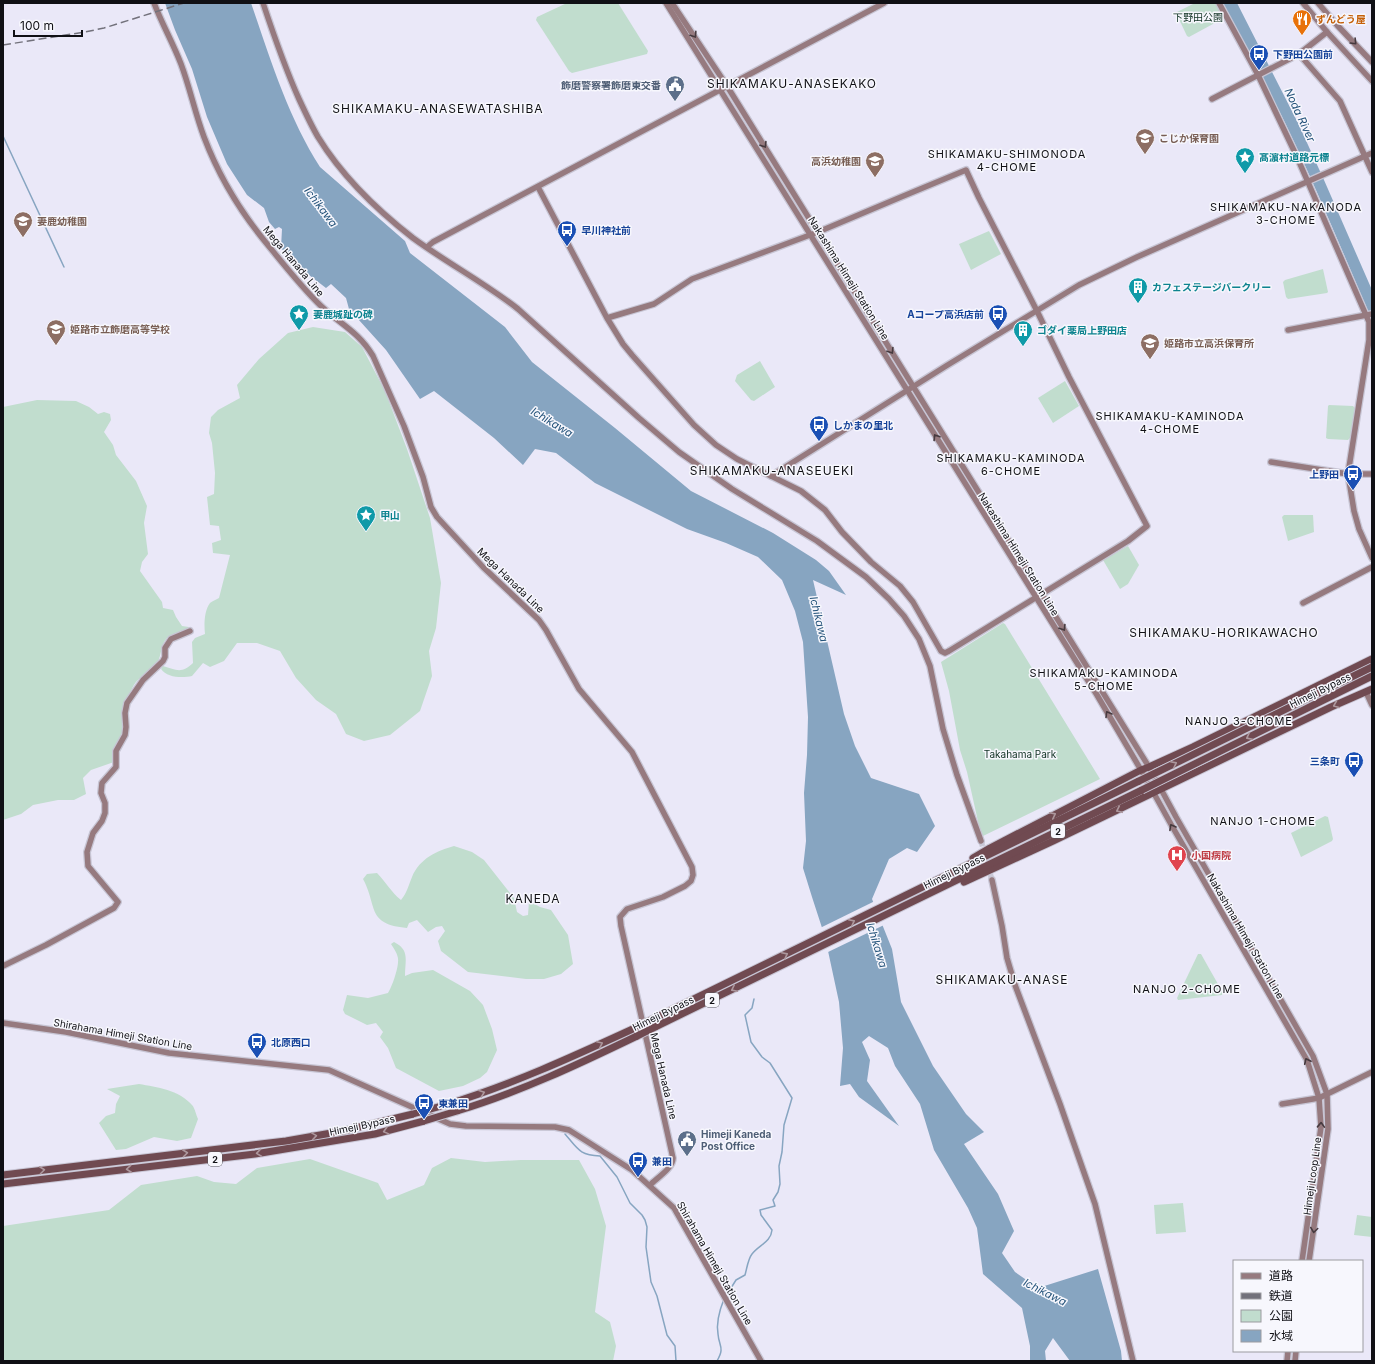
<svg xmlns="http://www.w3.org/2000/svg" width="1375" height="1364" font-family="Inter,'Noto Sans JP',sans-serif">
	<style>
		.green { fill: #c1ddce }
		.water { fill: #87a5c1 }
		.pier { fill: #eae8f8 }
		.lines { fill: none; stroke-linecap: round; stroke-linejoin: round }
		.stream { stroke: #87a5c1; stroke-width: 1.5 }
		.secondary-tunnel { stroke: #c9c8d6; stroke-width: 5.5; stroke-dasharray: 5.5 3; stroke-linecap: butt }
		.secondary-casing { stroke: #c7c5d4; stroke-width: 8 }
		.highway-casing { stroke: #c7c5d4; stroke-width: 9 }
		.secondary { stroke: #967a7f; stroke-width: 5.5 }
		.highway { stroke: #704a51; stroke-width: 7 }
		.rail { stroke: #72717b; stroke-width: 1.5; stroke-dasharray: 8 4; stroke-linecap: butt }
		.highway-bridge-casing { stroke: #c7c5d4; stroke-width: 9; stroke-linecap: butt }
		.highway-bridge { stroke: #704a51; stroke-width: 7 }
		.oneway { stroke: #463a3f }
		.oneway2 { stroke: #ad989e }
		.labels { text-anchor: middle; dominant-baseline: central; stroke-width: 3; stroke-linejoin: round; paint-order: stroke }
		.shield { fill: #f7f7fd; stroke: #55555b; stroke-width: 1 }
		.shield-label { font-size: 9px; font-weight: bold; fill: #101015 }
		.park-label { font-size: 10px; fill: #0e3021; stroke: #f7f7fd }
		.food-label { font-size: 10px; font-weight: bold; fill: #c56008; stroke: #f7f7fd; text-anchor: start }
		.transit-label { font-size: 10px; font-weight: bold; fill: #164399; stroke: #f7f7fd; text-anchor: start }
		.service-label { font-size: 10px; font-weight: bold; fill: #4e5e75; stroke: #f7f7fd; text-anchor: end }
		.education-label { font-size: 10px; font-weight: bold; fill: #785e54; stroke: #f7f7fd; text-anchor: start }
		.culture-label { font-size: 10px; font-weight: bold; fill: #0d838f; stroke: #f7f7fd; text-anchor: start }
		.street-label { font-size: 10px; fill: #101015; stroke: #f7f7fd }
		.health-label { font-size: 10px; font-weight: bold; fill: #be3a42; stroke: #f7f7fd; text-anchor: start }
		.water-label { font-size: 11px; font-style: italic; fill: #24537a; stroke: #f7f7fd }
		.neighbourhood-label { font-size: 11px; letter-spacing: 1px; fill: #101015; stroke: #f7f7fd }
		.quarter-label { font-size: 12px; letter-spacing: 1px; fill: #101015; stroke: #f7f7fd }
	</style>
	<rect width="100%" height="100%" fill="#eae8f8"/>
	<g class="green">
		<polygon points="567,3 618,3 648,51 647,54 572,73 569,71 536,20 537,17"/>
		<polygon points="1195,3 1217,3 1225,16 1224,18 1189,37 1187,36 1177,15 1177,12"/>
		<polygon points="989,231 1001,254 971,270 959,244"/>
		<polygon points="1323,269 1328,292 1327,293 1288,299 1286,297 1283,282 1285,280"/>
		<path d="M313,327l32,5 17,15 23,44 22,58 23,69 11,65 -5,45 -7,23 3,25 -12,35 -30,24 -26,6 -18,-7 -10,-20 -20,-14 -20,-22 -16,-27 -23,-8h-20l-13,18 -14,6 -7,-4 -11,13c-9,2 -25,2 -31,-7l2,-3c13,4 19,8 30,-3l-1,-21 3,-4 10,-4c-1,-9 -1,-23 5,-31 2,-2 6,-3 9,-5l11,-43 -17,-2 -1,-10 9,-3 -2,-14 -9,-1 -3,-28 7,-3 1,-21 -3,-30 -3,-10 2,-16 7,-7 22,-12 -3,-13 22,-26 29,-26z"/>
		<polygon points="760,361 775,387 754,401 751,400 735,381 737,375"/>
		<polygon points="1065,381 1079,406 1053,423 1038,398"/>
		<path d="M37,400l39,1 13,6 9,7 6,-2 6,2 1,6 -7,12 9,13 3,10 20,26 11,25 -3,17 4,31 -6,8 -2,9 22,31 1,6 10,2 3,7 6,9 7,1c-6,6 -15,6 -22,11 -7,7 -5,17 -10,25 -5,8 -15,12 -21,19 -12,16 -9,35 -13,53 -2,9 -6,18 -9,27l-23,8 -8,8 3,16 -12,6h-16l-25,5 -12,9 -18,6v-413z"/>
		<polygon points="1329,405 1353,406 1355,408 1350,438 1348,440 1328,439 1326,438 1328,406"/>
		<polygon points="1284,515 1313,515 1314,532 1288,541 1282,517"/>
		<polygon points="1128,546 1139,565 1128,584 1120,589 1103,560"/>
		<polygon points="1003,623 1005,624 1100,779 983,836 981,835 967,772 960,750 949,691 941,662"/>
		<polygon points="1325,816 1328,817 1333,839 1332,841 1301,857 1291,833"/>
		<path d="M454,846l18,6 12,8 30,38 3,14 6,4 5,-1 1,-14 11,6 11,3 17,25 5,29 -12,10 -17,5h-18l-58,-7 -27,-21 -3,-10 7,-10 -3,-5 -6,1 -8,5 -11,-12 -8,3 -2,5c-41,-4 -29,-21 -44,-49l4,-5 10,-1c9,9 14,19 24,27 6,-7 8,-16 11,-23 8,-19 25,-26 42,-31z"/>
		<path d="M394,942c16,8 11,18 11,34l7,-3 21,-3 37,21 13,14 9,24 5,21 -10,22 -7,6 -17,8 -24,5 -43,-23 -8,-20 -8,-11 3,-5 -7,-9 -9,2 -22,-11 -2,-4 4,-15 21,3 20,-5c4,-6 10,-24 10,-31 1,-7 -4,-13 -7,-18z"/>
		<polygon points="1198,954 1201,954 1223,993 1222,995 1178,1000 1177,998"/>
		<path d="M139,1084c18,3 40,6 53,21 3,3 4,10 6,14l-7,19 -14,3 -23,-4 -28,12 -10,1 -17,-27 7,-7 9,-3 1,-9 4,-8 -13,-7z"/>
		<polygon points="451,1158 485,1162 521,1160 579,1160 595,1189 606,1226 595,1312 610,1322 616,1346 613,1361 3,1361 3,1226 109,1210 141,1185 197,1176 214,1182 236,1184 257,1168 310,1159 378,1183 387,1200 424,1185 432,1168"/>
		<polygon points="1183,1203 1186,1232 1156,1234 1154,1205"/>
		<polygon points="1357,1215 1372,1217 1372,1237 1354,1235"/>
	</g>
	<g class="water">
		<path d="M165,3h86c19,55 37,114 69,164l85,74 5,12 95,74 27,35 83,66 76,63 82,42 43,27 13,11 17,24 -33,-15 31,134 11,32 16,32 48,16 16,32 -18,26 -10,-4 -18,11 -17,40 20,50 9,53 32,64 33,48 18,18 -20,12 34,50 16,37 -12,22 13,19 23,16 60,-19 23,82 1,10h-52l-17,-23 -8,13 1,10h-16v-15l-8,-38 -39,-34 -6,-46 -9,-20 -34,-58 -14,-46 -25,-38 -7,-18 -19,-12 -7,6 8,18 -3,21 32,45 -40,-29 -9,-13 -10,2 3,-38 -4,-46 -14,-65 -13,-40 -9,-29 3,-27 -2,-48 3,-38 1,-38 -5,-75 -8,-31 -13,-31 -24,-23 -32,-14 -39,-14 -92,-46 -39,-30 -21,-4 -12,16 -29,-27 -60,-47 -14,8 -34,-49 -37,-41 -3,-11 -15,-14 -5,4 -30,-23 -15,-17 1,-19 -3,-2 -4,2 -6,-7 -5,-14 -17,-13 -20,-31 -20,-47 -15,-48 -17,-39z"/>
		<path d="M1223,3h14l61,120 26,57 48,110v30c-28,-64 -54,-129 -85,-193 -20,-42 -42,-83 -64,-124z"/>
	</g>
	<polygon class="pier" points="875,901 884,925 826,953 820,928"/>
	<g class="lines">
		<g class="stream">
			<polyline points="3,136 64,267"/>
			<path d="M565,1134c13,15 14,21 35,22l17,21 13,26 12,12 3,5 2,7 -1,20 5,35 6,14 10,39 8,11 1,15"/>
			<path d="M726,1296l10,-16 9,-5c2,-7 3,-16 7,-21 7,-9 19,-12 20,-24l-11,-15 -1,-5 15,-4 -2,-6 5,-8 2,-8 -1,-18 3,-14 2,-27 8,-27 -22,-35 -8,-6 -11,-15 -6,-27 7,-7 2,-9"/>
			<path d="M717,1361c8,-14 2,-14 1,-27 -2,-11 2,-25 6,-35"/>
		</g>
		<polyline class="secondary-tunnel" points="981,841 992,880"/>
		<defs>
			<g id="secondary">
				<path d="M154,3c8,21 19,40 27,61 9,24 14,49 23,73 14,37 34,71 59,102 18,22 38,48 58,67 19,18 38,26 52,50l31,70 19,51 8,30 6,10 46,50 56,53 7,10 33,59 53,63 60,115 1,8 -2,6 -6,5 -22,11 -36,12 -7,8 1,9 52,232c0,10 -16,20 -23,27"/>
				<path d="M263,3c11,33 22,65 36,96 6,13 12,26 19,38 24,39 59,73 95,101 34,25 72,45 105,71l121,109 40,34 53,37 85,52 49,36 23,22 15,17 15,23 11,27 13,63 14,46 24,66"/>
				<polyline points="666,3 1097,695 1141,770 1172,826 1307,1060 1319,1098 1321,1127 1302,1261"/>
				<polyline points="672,3 727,86 1149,767 1176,817 1313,1056 1327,1094 1328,1129 1309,1261"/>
				<polyline points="1219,3 1258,75 1297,157 1369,322 1369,340 1348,474 1354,511 1359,529 1372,558"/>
				<polyline points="1303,3 1327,32 1372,81"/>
				<polyline points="1318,3 1337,25 1372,62"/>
				<polyline points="1299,54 1340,101 1372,172"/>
				<polyline points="1212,99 1299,54 1327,32"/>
				<polyline points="538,187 607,318 623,344 632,355 694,425 716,445 737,459 801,491 825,510 842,532 871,562 900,586 913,602 941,651 945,653 949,651 1128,541 1147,526 1069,377 1037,311 979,198 966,170 901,197 818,232 692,279 654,304 607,318"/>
				<polyline points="427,247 433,242 480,217 884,3"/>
				<polyline points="1288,330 1372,314"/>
				<polyline points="1271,462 1348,474 1372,474"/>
				<polyline points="771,476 946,366 1079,285 1137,257 1372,153"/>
				<polyline points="1303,603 1372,567"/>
				<polyline points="1366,692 1372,705"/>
				<polyline points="992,880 1002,926 1007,958 1015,985 1060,1104 1095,1204 1133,1361"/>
				<polyline points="3,966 46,945 114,908 118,902 88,866 87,852 93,833 102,821 105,813 105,803 101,793 102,783 116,767 116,751 125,735 126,727 125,713 127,703 143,680 163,661 165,657 165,648 171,639 190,631"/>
				<polyline points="3,1023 66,1032 169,1053 329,1070 450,1124 466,1126 555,1127 569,1130 632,1170 674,1208 761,1361"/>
				<polyline points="1282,1104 1319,1098 1372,1072"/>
				<polyline points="1287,1361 1288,1351"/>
				<polyline points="1295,1361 1296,1351"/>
			</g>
			<g id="highway">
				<polyline points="973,858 990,848 1141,770 1149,767 1193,747 1372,659"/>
				<polyline points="964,882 1053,841 1331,707 1372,689"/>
				<polyline points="653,1019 1139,781"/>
				<polyline points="655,1027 1142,790"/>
				<path d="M445,1105c66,-20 127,-48 190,-77"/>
				<path d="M457,1111c63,-19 122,-47 180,-75"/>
				<polyline points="3,1175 286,1141 343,1131 413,1114"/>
				<polyline points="3,1184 255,1154 375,1134 424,1121"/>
			</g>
		</defs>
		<use href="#secondary" class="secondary-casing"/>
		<use href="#highway" class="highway-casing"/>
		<use href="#secondary" class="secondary"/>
		<use href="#highway" class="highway"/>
		<polyline class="rail" points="3,45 85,32 104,28 184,3"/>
		<defs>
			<g id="highway-bridge">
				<polyline points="1139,781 1372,667"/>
				<polyline points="1142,790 1372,676"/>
				<polyline points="635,1028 653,1019"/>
				<polyline points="637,1036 655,1027"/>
				<polyline points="413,1114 445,1105"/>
				<polyline points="424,1121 457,1111"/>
			</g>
		</defs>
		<use href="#highway-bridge" class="highway-bridge-casing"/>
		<use href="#highway-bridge" class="highway-bridge"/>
	</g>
	<defs><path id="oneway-chevron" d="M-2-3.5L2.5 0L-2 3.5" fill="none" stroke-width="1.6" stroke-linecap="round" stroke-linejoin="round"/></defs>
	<g class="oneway">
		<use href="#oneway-chevron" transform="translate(694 35) rotate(57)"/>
		<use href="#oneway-chevron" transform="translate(1354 42) rotate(46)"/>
		<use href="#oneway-chevron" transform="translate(764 145) rotate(58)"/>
		<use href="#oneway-chevron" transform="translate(891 351) rotate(58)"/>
		<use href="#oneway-chevron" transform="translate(936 437) rotate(-122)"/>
		<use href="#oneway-chevron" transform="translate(1063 628) rotate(58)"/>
		<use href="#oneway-chevron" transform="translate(1108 714) rotate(-121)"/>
		<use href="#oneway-chevron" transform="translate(1172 827) rotate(-119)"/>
		<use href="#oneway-chevron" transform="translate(1307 1061) rotate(-115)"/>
		<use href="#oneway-chevron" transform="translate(1321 1125) rotate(-88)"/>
		<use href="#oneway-chevron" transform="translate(1314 1230) rotate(98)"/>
	</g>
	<g class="oneway2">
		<use href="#oneway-chevron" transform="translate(1336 705) rotate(157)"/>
		<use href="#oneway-chevron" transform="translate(1249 737) rotate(153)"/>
		<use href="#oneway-chevron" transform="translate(1174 764) rotate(-26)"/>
		<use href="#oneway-chevron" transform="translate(1119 810) rotate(155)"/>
		<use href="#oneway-chevron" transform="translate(1053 815) rotate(-27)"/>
		<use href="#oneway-chevron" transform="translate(852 922) rotate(-26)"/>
		<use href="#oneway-chevron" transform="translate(785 955) rotate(-26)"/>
		<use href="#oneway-chevron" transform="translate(734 989) rotate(154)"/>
		<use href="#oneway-chevron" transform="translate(600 1044) rotate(-25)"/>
		<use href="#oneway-chevron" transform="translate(482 1093) rotate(-20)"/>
		<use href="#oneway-chevron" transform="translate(386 1131) rotate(165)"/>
		<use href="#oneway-chevron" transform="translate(314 1136) rotate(-9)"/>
		<use href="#oneway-chevron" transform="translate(185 1153) rotate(-7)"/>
		<use href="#oneway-chevron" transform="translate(259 1153) rotate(172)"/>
		<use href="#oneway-chevron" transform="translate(129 1169) rotate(174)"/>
		<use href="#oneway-chevron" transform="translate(42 1170) rotate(-7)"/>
	</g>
	<defs>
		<symbol id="restaurant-pin" viewBox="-11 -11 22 30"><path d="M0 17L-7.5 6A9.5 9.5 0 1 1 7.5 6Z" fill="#e8710a" stroke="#f7f7fd"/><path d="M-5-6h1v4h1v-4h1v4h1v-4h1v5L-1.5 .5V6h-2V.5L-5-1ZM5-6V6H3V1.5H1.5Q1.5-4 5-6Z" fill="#fff"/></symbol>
		<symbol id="bus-pin" viewBox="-11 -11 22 30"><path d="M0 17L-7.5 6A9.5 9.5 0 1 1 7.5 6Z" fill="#1a4fb4" stroke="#f7f7fd"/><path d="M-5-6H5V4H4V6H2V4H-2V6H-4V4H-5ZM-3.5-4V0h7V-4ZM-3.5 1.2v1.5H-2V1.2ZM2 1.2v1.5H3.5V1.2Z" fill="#fff"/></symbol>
		<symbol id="civic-pin" viewBox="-11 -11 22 30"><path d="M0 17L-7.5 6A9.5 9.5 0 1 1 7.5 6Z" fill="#5c6f8a" stroke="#f7f7fd"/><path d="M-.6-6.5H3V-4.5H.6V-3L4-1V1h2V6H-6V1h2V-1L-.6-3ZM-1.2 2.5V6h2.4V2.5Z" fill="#fff"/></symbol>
		<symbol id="school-pin" viewBox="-11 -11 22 30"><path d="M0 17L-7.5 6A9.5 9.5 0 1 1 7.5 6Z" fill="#8d6e63" stroke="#f7f7fd"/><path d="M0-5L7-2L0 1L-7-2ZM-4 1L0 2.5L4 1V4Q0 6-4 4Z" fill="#fff"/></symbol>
		<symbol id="sight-pin" viewBox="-11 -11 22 30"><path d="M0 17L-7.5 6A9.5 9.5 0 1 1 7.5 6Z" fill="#0f9aa8" stroke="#f7f7fd"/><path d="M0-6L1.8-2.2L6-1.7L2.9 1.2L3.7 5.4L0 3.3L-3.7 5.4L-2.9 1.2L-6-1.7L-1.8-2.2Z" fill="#fff"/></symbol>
		<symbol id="building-pin" viewBox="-11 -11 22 30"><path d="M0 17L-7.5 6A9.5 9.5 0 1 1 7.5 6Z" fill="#0f9aa8" stroke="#f7f7fd"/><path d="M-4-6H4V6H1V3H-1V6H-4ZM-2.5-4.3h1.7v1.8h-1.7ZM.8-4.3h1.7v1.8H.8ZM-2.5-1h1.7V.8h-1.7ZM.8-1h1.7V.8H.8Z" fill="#fff"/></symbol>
		<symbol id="hospital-pin" viewBox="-11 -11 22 30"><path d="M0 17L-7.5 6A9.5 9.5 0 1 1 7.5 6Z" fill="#e0444e" stroke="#f7f7fd"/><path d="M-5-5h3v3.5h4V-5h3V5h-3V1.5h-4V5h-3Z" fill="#fff"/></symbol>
	</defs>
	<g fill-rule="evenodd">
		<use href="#restaurant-pin" x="1291" y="8" width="22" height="30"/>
		<use href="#bus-pin" x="1248" y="43" width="22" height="30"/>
		<use href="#civic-pin" x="664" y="74" width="22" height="30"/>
		<use href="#school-pin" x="1134" y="127" width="22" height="30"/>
		<use href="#sight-pin" x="1234" y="146" width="22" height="30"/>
		<use href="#school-pin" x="864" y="150" width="22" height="30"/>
		<use href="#school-pin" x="12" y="210" width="22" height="30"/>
		<use href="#bus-pin" x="556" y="219" width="22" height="30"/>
		<use href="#building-pin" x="1127" y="276" width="22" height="30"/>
		<use href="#sight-pin" x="288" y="303" width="22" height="30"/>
		<use href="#bus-pin" x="987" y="303" width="22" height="30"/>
		<use href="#school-pin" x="45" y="318" width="22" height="30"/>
		<use href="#building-pin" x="1012" y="319" width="22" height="30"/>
		<use href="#school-pin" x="1139" y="332" width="22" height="30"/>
		<use href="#bus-pin" x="808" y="414" width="22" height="30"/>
		<use href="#bus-pin" x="1342" y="463" width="22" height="30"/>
		<use href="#sight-pin" x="355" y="504" width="22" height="30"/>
		<use href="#bus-pin" x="1343" y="750" width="22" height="30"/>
		<use href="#hospital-pin" x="1166" y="844" width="22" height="30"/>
		<use href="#bus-pin" x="246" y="1031" width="22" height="30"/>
		<use href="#bus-pin" x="413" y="1092" width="22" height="30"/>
		<use href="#civic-pin" x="676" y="1129" width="22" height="30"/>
		<use href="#bus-pin" x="627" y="1150" width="22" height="30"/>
	</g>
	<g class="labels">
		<g class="shield">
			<rect x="1051" y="824" width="14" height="14" rx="3"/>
			<rect x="705" y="993" width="14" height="14" rx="3"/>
			<rect x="208" y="1152" width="14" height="14" rx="3"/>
		</g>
		<g class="shield-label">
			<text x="1058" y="831">2</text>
			<text x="712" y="1000">2</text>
			<text x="215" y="1159">2</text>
		</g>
		<g class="park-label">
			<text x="1198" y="17">下野田公園</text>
			<text x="1020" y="754">Takahama Park</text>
		</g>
		<g class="food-label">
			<text x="1316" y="19">ずんどう屋</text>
		</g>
		<g class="transit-label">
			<text x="1273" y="54">下野田公園前</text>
			<text x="581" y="230">早川神社前</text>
			<text x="984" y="314" text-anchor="end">Aコープ高浜店前</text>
			<text x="833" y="425">しかまの里北</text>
			<text x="1339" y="474" text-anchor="end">上野田</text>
			<text x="1340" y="761" text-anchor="end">三条町</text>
			<text x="271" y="1042">北原西口</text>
			<text x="438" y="1103">東兼田</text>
			<text x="652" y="1161">兼田</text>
		</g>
		<g class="service-label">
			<text x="661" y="85">飾磨警察署飾磨東交番</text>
			<text x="701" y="1134" text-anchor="start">Himeji Kaneda<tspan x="701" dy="12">Post Office</tspan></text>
		</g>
		<g class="education-label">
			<text x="1159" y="138">こじか保育園</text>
			<text x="861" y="161" text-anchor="end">高浜幼稚園</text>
			<text x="37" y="221">妻鹿幼稚園</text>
			<text x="70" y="329">姫路市立飾磨高等学校</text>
			<text x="1164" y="343">姫路市立高浜保育所</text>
		</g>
		<g class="culture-label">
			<text x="1259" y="157">髙濵村道路元標</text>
			<text x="1152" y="287">カフェステージバークリー</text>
			<text x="313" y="314">妻鹿城趾の碑</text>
			<text x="1037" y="330">ゴダイ薬局上野田店</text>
			<text x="380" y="515">甲山</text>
		</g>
		<g class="street-label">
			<text transform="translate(294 261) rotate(50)">Mega Hanada Line</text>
			<text transform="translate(849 278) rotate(58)">Nakashima Himeji Station Line</text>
			<text transform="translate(1019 554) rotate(58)">Nakashima Himeji Station Line</text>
			<text transform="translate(511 580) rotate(44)">Mega Hanada Line</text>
			<text transform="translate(1320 690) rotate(-26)">Himeji Bypass</text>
			<text transform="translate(954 871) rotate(-26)">Himeji Bypass</text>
			<text transform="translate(1246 936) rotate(60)">Nakashima Himeji Station Line</text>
			<text transform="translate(663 1013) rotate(-26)">Himeji Bypass</text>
			<text transform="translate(123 1034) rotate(10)">Shirahama Himeji Station Line</text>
			<text transform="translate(664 1076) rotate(77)">Mega Hanada Line</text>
			<text transform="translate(362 1125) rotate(-12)">Himeji Bypass</text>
			<text transform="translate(1312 1176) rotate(-82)">Himeji Loop Line</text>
			<text transform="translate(715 1263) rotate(60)">Shirahama Himeji Station Line</text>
		</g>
		<g class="health-label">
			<text x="1191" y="855">小国病院</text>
		</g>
		<g class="water-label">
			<text transform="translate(1300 115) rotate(65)">Noda River</text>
			<text transform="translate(321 207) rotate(53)">Ichikawa</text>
			<text transform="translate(552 422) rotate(31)">Ichikawa</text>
			<text transform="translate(819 619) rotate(76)">Ichikawa</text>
			<text transform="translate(877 945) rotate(73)">Ichikawa</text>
			<text transform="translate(1045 1292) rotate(27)">Ichikawa</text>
		</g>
		<g class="neighbourhood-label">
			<text x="1007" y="154">SHIKAMAKU-SHIMONODA<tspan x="1007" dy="13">4-CHOME</tspan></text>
			<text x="1286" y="207">SHIKAMAKU-NAKANODA<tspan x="1286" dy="13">3-CHOME</tspan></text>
			<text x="1170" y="416">SHIKAMAKU-KAMINODA<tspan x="1170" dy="13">4-CHOME</tspan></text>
			<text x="1011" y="458">SHIKAMAKU-KAMINODA<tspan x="1011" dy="13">6-CHOME</tspan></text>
			<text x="1104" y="673">SHIKAMAKU-KAMINODA<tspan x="1104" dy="13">5-CHOME</tspan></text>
			<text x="1239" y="721">NANJO 3-CHOME</text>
			<text x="1263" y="821">NANJO 1-CHOME</text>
			<text x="1187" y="989">NANJO 2-CHOME</text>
		</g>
		<g class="quarter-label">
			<text x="792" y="83">SHIKAMAKU-ANASEKAKO</text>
			<text x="438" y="108">SHIKAMAKU-ANASEWATASHIBA</text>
			<text x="772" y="470">SHIKAMAKU-ANASEUEKI</text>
			<text x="1224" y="632">SHIKAMAKU-HORIKAWACHO</text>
			<text x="533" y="898">KANEDA</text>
			<text x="1002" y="979">SHIKAMAKU-ANASE</text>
		</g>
	</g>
	<rect width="1375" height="1364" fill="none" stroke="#101015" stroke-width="8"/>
	<rect x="1233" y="1260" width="130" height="92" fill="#f7f7fd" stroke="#9b9ba0"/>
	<rect x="1241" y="1273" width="20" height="6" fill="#967a7f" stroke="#9b9ba0"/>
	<text x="1269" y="1280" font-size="12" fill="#101015">道路</text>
	<rect x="1241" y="1293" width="20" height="6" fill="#72717b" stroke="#9b9ba0"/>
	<text x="1269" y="1300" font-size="12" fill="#101015">鉄道</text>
	<rect x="1241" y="1310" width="20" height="12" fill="#c1ddce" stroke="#9b9ba0"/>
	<text x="1269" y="1320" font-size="12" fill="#101015">公園</text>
	<rect x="1241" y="1330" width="20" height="12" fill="#87a5c1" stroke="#9b9ba0"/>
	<text x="1269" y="1340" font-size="12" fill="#101015">水域</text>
	<path d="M14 30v6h68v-6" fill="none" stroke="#101015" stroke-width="2"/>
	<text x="20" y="30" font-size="12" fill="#101015" stroke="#f7f7fd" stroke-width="3" paint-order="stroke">100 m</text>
</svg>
